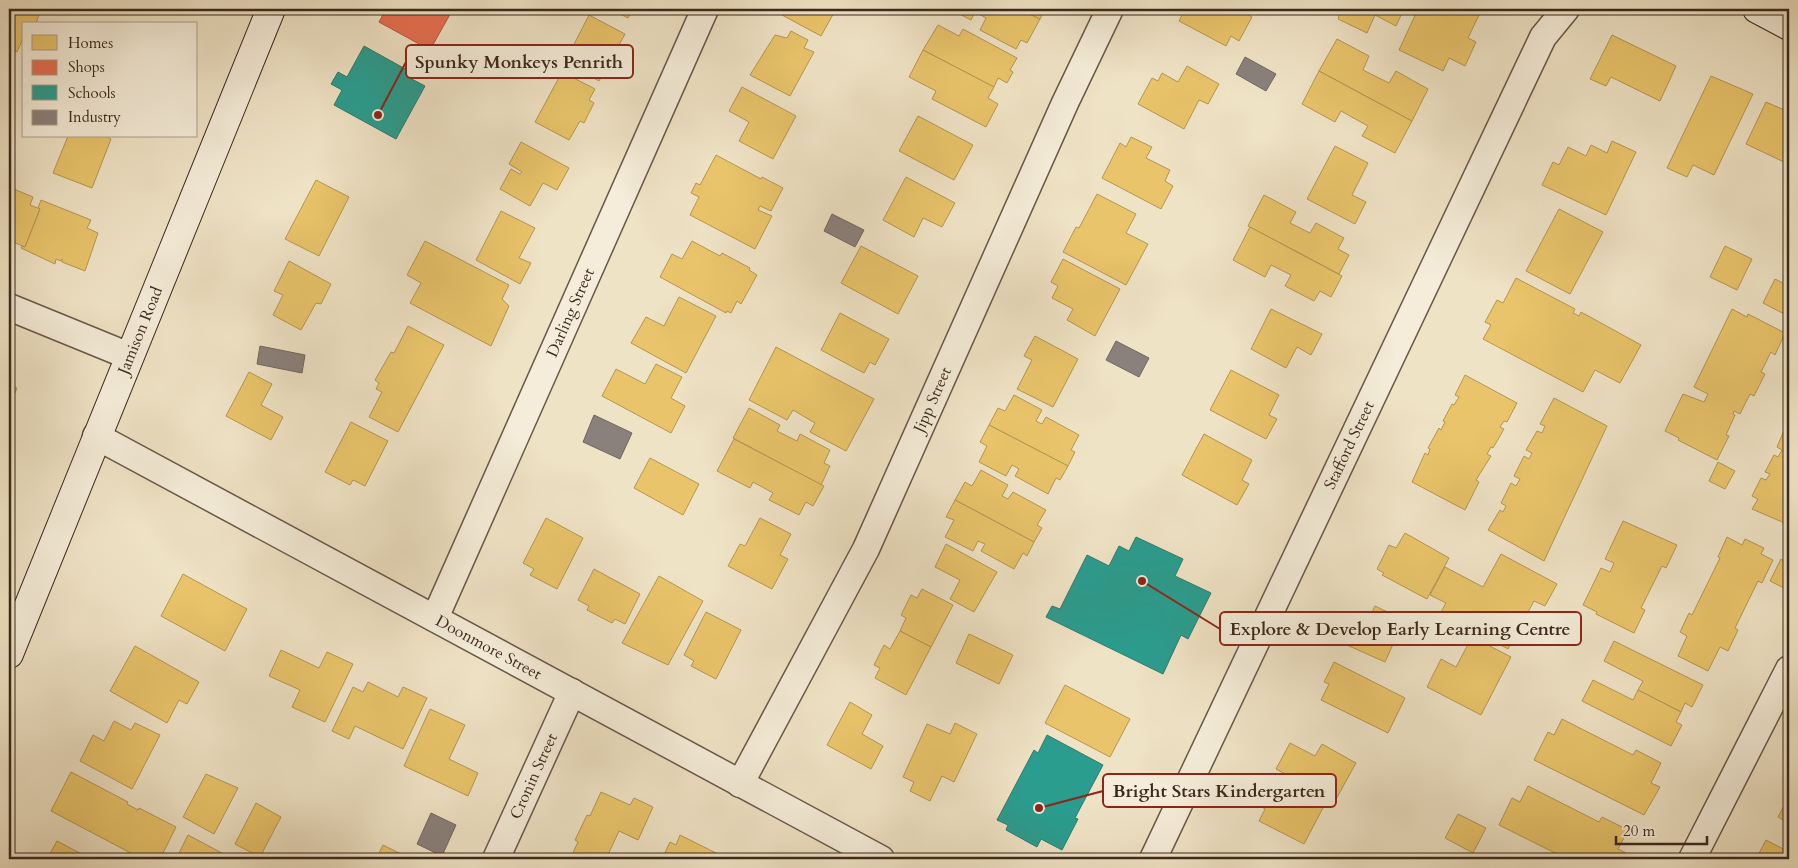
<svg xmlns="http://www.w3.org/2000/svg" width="1798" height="868" font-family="Cardo,serif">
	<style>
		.homes { fill: #e9c46a; stroke: #b59653 }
		.shops { fill: #e76f51; stroke: #b35a42 }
		.schools { fill: #2a9d8f; stroke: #2f7a6d }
		.industry { fill: #8a817c; stroke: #726760 }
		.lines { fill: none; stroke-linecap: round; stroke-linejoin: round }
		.street-casing { stroke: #685848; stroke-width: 29 }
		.secondary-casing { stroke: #3b291e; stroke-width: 30 }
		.street { stroke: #f5edd9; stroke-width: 26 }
		.secondary { stroke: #f5edd9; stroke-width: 28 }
		.labels { text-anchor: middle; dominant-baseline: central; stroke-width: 5; stroke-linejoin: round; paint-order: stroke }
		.street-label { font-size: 16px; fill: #3b291e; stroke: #f5edd9 }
		.leader { fill: none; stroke: #8f2418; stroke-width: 2 }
		.callout-dot { fill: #8f2418; stroke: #f5edd9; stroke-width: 2 }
		.callout { fill: #f5edd9; stroke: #8f2418; stroke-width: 2 }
		.callout-label { font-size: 18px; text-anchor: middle; font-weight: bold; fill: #3b291e }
	</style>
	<rect width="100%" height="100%" fill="#efe3c5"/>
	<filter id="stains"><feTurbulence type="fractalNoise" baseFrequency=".004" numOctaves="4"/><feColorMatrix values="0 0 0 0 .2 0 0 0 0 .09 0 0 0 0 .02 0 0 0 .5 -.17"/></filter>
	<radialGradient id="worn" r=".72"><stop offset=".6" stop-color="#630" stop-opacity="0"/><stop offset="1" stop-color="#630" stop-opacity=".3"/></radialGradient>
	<g class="homes">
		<polygon points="9,9 26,9 39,14 36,24 24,24 24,36 17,52 9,49"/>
		<polygon points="610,9 633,9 628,18"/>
		<polygon points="786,9 836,9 821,36 782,15"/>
		<polygon points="950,9 1019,9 1040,19 1027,43 1021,40 1016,49 980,30 986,18 975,12 971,20"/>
		<polygon points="1019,9 1045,9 1040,19"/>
		<polygon points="1185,9 1237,9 1252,17 1239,41 1231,36 1226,46 1179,21"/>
		<polygon points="1341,9 1404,9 1396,26 1375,15 1367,33 1338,19"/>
		<polygon points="1418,9 1429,9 1443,15 1446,9 1467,9 1479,15 1468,38 1476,42 1465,66 1449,58 1443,71 1399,50"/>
		<polygon points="589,15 625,34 599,81 565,62"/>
		<polygon points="938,25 959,36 963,29 1017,58 1010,70 1013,72 1007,83 998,78 994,87 923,50"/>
		<polygon points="791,31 808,40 804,48 814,52 790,96 750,75 775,35 787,38"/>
		<polygon points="1612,35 1676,66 1660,101 1611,77 1606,86 1590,79"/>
		<polygon points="1337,39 1369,56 1363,70 1389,83 1396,71 1428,89 1412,121 1319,71"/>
		<polygon points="923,50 994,87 988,98 998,104 986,127 932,99 936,91 909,77"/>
		<polygon points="1187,66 1219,84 1208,104 1199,100 1184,129 1138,104 1152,78 1158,81 1162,73 1178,82"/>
		<polygon points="1319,71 1412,121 1395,153 1362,136 1368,126 1341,111 1335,122 1302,104"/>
		<polygon points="562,72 595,89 589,100 594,103 584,123 580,121 569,140 535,122"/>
		<polygon points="1711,76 1753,94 1714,175 1693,165 1687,177 1667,168"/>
		<polygon points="742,87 796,116 773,159 739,141 749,122 729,111"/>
		<polygon points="1766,102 1789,112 1789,156 1786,163 1746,144"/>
		<polygon points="918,116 973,145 954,180 899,151"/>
		<polygon points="68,136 105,136 111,139 92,188 53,173"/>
		<polygon points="1131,137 1152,147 1146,158 1170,170 1165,181 1173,186 1161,209 1102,178 1120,143 1126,147"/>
		<polygon points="1612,141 1636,152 1606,215 1542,185 1553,162 1559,165 1568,147 1586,156 1591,145 1607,153"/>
		<polygon points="521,142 569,168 557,190 543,183 530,206 500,189 511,169 520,174 522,172 509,164"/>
		<polygon points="1335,146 1368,163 1352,195 1366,202 1355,224 1307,199"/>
		<polygon points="716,155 761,179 762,177 783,188 771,211 760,206 758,210 772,216 755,249 690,215 699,197 691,193 696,183 700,185"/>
		<polygon points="906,177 955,203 942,227 923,218 914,237 883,220"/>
		<polygon points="316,180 349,197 319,256 285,239"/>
		<polygon points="9,187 33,197 30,205 40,209 25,247 9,240"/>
		<polygon points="1097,194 1136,214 1126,233 1148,244 1126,285 1063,252 1076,227 1079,228"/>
		<polygon points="1264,195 1296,212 1290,223 1310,233 1316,223 1344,238 1338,249 1349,255 1339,274 1248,226"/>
		<polygon points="41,200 91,220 87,228 98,233 85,271 62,262 62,259 61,261 56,259 55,264 21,248 22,246 25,247 40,209 38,208"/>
		<polygon points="1559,209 1603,232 1570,294 1526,271"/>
		<polygon points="501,211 535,228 519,258 531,263 520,284 476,260"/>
		<polygon points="1250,227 1342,276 1331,297 1320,291 1314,301 1285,286 1291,275 1271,265 1265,277 1233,260"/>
		<polygon points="425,241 509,285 502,299 509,306 491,346 410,303 421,283 407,275"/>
		<polygon points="692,241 720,256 722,253 750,268 749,270 757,275 741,304 737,301 731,313 727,311 726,313 660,277 672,254 682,259"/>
		<polygon points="861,246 918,276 898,314 841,283"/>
		<polygon points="1725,246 1752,259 1737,290 1710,277"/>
		<polygon points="1063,259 1120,289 1095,336 1067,320 1073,309 1052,298 1058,286 1051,282"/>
		<polygon points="289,261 331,284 321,304 316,303 301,330 273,315 283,295 274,291"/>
		<polygon points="1516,278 1575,309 1573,313 1579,316 1581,312 1641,345 1620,383 1595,370 1583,392 1483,339 1491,325 1485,322 1497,300 1503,303"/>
		<polygon points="1775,279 1789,286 1788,316 1763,303"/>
		<polygon points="679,297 716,316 686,373 631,343 646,317 664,326"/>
		<polygon points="1271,309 1322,334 1311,355 1297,347 1286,368 1251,349"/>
		<polygon points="1732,309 1747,317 1748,314 1785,333 1775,355 1771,352 1761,372 1765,374 1754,396 1750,394 1740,414 1734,411 1733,414 1735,415 1726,435 1729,436 1717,460 1678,440 1679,438 1665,431 1683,394 1704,402 1708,394 1694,387"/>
		<polygon points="840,313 889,339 875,365 870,362 864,373 821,350"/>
		<polygon points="408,326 444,345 398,432 369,417 382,392 376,389 379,383 375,380 391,352 394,353"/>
		<polygon points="1035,336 1078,359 1053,407 1017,389 1032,360 1024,356"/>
		<polygon points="776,347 874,399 846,451 810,432 815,423 793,410 787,420 749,400"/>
		<polygon points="656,364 682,377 671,398 685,406 671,433 602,396 616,369 645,384"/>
		<polygon points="1231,370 1279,395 1269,415 1277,419 1266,439 1210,410"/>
		<polygon points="249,372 272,384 261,405 283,417 271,440 226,416"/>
		<polygon points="1465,375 1517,403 1507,422 1504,421 1500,427 1504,429 1493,448 1491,447 1487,454 1491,456 1476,480 1479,482 1465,510 1412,482 1425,453 1428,455 1430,449 1428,448 1439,428 1441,430 1445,422 1443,421 1452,404 1454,405 1459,397 1455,395"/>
		<polygon points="9,385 17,388 9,408"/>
		<polygon points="1014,395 1042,410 1036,421 1042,424 1046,417 1079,435 1071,450 1075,452 1068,466 989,425 998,408 1005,411"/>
		<polygon points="1554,398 1607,426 1544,561 1488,530 1500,510 1503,512 1506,506 1501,503 1511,483 1516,486 1520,479 1514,476 1524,456 1529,459 1532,453 1526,450 1537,431 1542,433 1545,426 1540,424"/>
		<polygon points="749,408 780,425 777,431 797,441 800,434 830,450 824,463 830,466 821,485 733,438"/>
		<polygon points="351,422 388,441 365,486 353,480 350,485 325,472"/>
		<polygon points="989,425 1068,466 1060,480 1056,478 1048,494 1015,476 1019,469 1012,465 1006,476 979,462 987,446 980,442"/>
		<polygon points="1785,428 1789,430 1789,525 1752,509 1758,499 1752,496 1761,478 1766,480 1770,474 1765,472 1774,455 1778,457 1782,450 1777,447"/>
		<polygon points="1204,434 1252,460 1242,480 1249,484 1237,505 1182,475"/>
		<polygon points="734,439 824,486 813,506 806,502 799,515 769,500 773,493 753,482 750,488 717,471"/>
		<polygon points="650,458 699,484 683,515 634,488"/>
		<polygon points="1718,462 1735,471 1725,489 1709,481"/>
		<polygon points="981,470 1008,485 1002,496 1008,499 1013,492 1046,510 1037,525 1042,528 1034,542 955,500 965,482 972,486"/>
		<polygon points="955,500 1034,542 1027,556 1023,553 1014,569 981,551 985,544 978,541 973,551 945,537 954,520 946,517"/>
		<polygon points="546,518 583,538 557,589 530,575 534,569 523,563"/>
		<polygon points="760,518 791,534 780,555 788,559 772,589 728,566 740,544 745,546"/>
		<polygon points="1623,521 1677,545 1666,568 1662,566 1641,608 1645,610 1634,633 1596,614 1597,612 1583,605 1601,568 1610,572 1614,563 1605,559"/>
		<polygon points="1405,533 1449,558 1427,599 1382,575 1384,573 1377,569 1389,545 1396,548"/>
		<polygon points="1727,537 1742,545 1745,539 1764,548 1761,554 1773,560 1762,583 1758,581 1735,628 1738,630 1728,651 1720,647 1708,671 1678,656 1687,636 1680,632 1689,613 1692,615 1720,558 1718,557"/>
		<polygon points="946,544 997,572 974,612 950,599 960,580 935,567"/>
		<polygon points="1501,554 1557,584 1545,606 1534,601 1508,649 1441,612 1446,603 1430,595 1445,567 1483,587"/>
		<polygon points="1781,559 1789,564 1788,590 1770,581"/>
		<polygon points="594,569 640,594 625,624 615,619 612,623 587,610 589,606 578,600"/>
		<polygon points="183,574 247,609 225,651 161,616"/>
		<polygon points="659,576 703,601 668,665 622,643"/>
		<polygon points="922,589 953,605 931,647 900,631 906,618 901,615 911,595 917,598"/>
		<polygon points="1375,606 1404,620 1385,662 1340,642 1352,616 1367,623"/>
		<polygon points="706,612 741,630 716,679 691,666 694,661 684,655"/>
		<polygon points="900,631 931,647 906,695 875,678 880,668 874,665 884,645 890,649"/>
		<polygon points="969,634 1013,655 999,684 956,663"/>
		<polygon points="1472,637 1511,657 1481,715 1427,687 1441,659 1456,667"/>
		<polygon points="1614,641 1703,685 1692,707 1685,703 1681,712 1638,690 1643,681 1604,661"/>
		<polygon points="135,646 199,682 187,704 179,700 167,723 110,691"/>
		<polygon points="281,650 319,668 327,652 353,664 325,722 292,707 300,690 269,676"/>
		<polygon points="1334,662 1405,698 1388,733 1321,700 1329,684 1324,682"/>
		<polygon points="1593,680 1633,700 1638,690 1681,712 1676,722 1682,725 1671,746 1582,701"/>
		<polygon points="368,682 398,697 403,687 427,698 403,749 355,726 349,739 332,731 353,687 363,692"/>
		<polygon points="1065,685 1130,719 1110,757 1045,723"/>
		<polygon points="850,702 872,715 862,734 883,746 871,769 827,745"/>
		<polygon points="430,709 465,725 449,759 478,773 468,796 404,766"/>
		<polygon points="1562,719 1633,755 1636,750 1661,763 1651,783 1660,787 1644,815 1534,760 1548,732 1554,735"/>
		<polygon points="114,721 131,730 135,723 160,735 132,789 80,761 93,735 104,741"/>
		<polygon points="955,723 977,734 954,782 942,776 930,801 910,791 914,782 903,777 927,724 950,734"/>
		<polygon points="1290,743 1315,756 1322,744 1356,763 1335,801 1276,769"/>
		<polygon points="71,772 128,802 127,804 138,810 139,808 176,827 160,859 142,859 51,811"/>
		<polygon points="206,774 238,788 214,834 183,817"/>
		<polygon points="1274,780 1324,806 1304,844 1259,821 1265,809 1260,806"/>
		<polygon points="1528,786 1599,822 1602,817 1628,830 1618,849 1626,853 1623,859 1567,859 1499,825 1512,798 1520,802"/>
		<polygon points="601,792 630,805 634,798 653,807 638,840 619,831 606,859 570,859 578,842 575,840 587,815 590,816"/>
		<polygon points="1789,796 1789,823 1778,817"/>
		<polygon points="256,803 281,817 260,857 235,844"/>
		<polygon points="1458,814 1486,828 1473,853 1445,838"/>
		<polygon points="188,835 233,859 176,859"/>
		<polygon points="680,835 722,856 720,859 662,859 670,842 676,845"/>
		<polygon points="1766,840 1789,852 1789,859 1756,859"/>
		<polygon points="57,841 91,859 47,859"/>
		<polygon points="383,845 411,859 376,859"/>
		<polygon points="1232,853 1243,859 1229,859"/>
	</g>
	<polygon class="shops" points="386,9 453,9 430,50 379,22"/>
	<g class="schools">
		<polygon points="364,46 409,71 406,76 425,86 396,139 334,105 342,90 331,84 338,72 347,77"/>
		<polygon points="1136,537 1183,559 1175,576 1211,593 1188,639 1181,635 1163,674 1046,617 1052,606 1060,609 1087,555 1109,566 1119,546 1129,551"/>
		<polygon points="1047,735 1103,765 1075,818 1078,819 1062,850 1041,839 1037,847 1006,830 1008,825 997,820 1034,750 1038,753"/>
	</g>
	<g class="industry">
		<polygon points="1245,57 1276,74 1266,91 1236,74"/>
		<polygon points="832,214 864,230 855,247 824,231"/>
		<polygon points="1116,341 1149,358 1139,377 1106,360"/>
		<polygon points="260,346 305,355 302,373 257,364"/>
		<polygon points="594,415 632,433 620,459 583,442"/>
		<polygon points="431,813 456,825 442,856 417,844"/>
	</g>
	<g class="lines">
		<defs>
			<g id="street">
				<polyline points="9,307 129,356"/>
				<path id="s1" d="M96,436l785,423"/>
				<path id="s2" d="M435,618l270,-609"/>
				<path id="s3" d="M740,784l126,-235 199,-446 45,-94"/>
				<path id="s4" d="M496,859l76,-167"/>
				<path id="s5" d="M1153,859l390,-822 23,-28"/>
				<polyline points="1692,859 1789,669"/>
			</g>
			<g id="secondary">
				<polyline points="1757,9 1789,26"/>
				<path id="s6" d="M9,654l262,-645"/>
			</g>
		</defs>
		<use href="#street" class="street-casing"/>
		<use href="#secondary" class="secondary-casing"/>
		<use href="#street" class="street"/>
		<use href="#secondary" class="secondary"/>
	</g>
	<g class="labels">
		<g class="street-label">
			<text stroke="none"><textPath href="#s2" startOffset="334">Darling Street</textPath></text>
			<text stroke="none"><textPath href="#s6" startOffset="349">Jamison Road</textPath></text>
			<text stroke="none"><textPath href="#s3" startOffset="430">Jipp Street</textPath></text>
			<text stroke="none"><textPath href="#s5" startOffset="458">Stafford Street</textPath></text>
			<text stroke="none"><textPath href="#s1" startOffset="446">Doonmore Street</textPath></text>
			<text stroke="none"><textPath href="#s4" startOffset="91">Cronin Street</textPath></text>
		</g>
	</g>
	<path class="leader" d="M378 115L406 62M1142 581L1220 629M1039 808L1103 791"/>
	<g class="callout-dot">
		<circle cx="378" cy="115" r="5"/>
		<circle cx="1142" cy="581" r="5"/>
		<circle cx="1039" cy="808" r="5"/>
	</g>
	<g class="callout">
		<rect x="406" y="45" width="227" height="33" rx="5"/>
		<rect x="1220" y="612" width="361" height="33" rx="5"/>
		<rect x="1103" y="774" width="233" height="33" rx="5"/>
	</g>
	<g class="callout-label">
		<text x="519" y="68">Spunky Monkeys Penrith</text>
		<text x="1400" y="635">Explore &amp; Develop Early Learning Centre</text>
		<text x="1219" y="797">Bright Stars Kindergarten</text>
	</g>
	<rect width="1798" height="868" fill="none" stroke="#efe3c5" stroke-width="30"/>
	<rect x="10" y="10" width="1778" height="848" fill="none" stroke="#3b291e" stroke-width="2.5"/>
	<rect x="15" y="15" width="1768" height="838" fill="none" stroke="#3b291e"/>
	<rect x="22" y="22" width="175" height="115" fill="#f5edd9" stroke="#ab9f8e"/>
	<rect x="32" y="35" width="25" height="15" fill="#e9c46a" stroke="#ab9f8e"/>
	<text x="68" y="48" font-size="15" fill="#3b291e">Homes</text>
	<rect x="32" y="60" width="25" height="15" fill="#e76f51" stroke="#ab9f8e"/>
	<text x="68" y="72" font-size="15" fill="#3b291e">Shops</text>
	<rect x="32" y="85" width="25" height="15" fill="#2a9d8f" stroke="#ab9f8e"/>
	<text x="68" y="98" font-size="15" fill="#3b291e">Schools</text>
	<rect x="32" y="110" width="25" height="15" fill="#8a817c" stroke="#ab9f8e"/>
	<text x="68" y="122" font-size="15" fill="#3b291e">Industry</text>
	<path d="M1616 836v8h91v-8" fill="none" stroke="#3b291e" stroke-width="2.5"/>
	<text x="1623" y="836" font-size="15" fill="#3b291e" stroke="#f5edd9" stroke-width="4" paint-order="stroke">20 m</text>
	<rect width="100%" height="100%" filter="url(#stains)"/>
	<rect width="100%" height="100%" fill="url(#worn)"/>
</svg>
